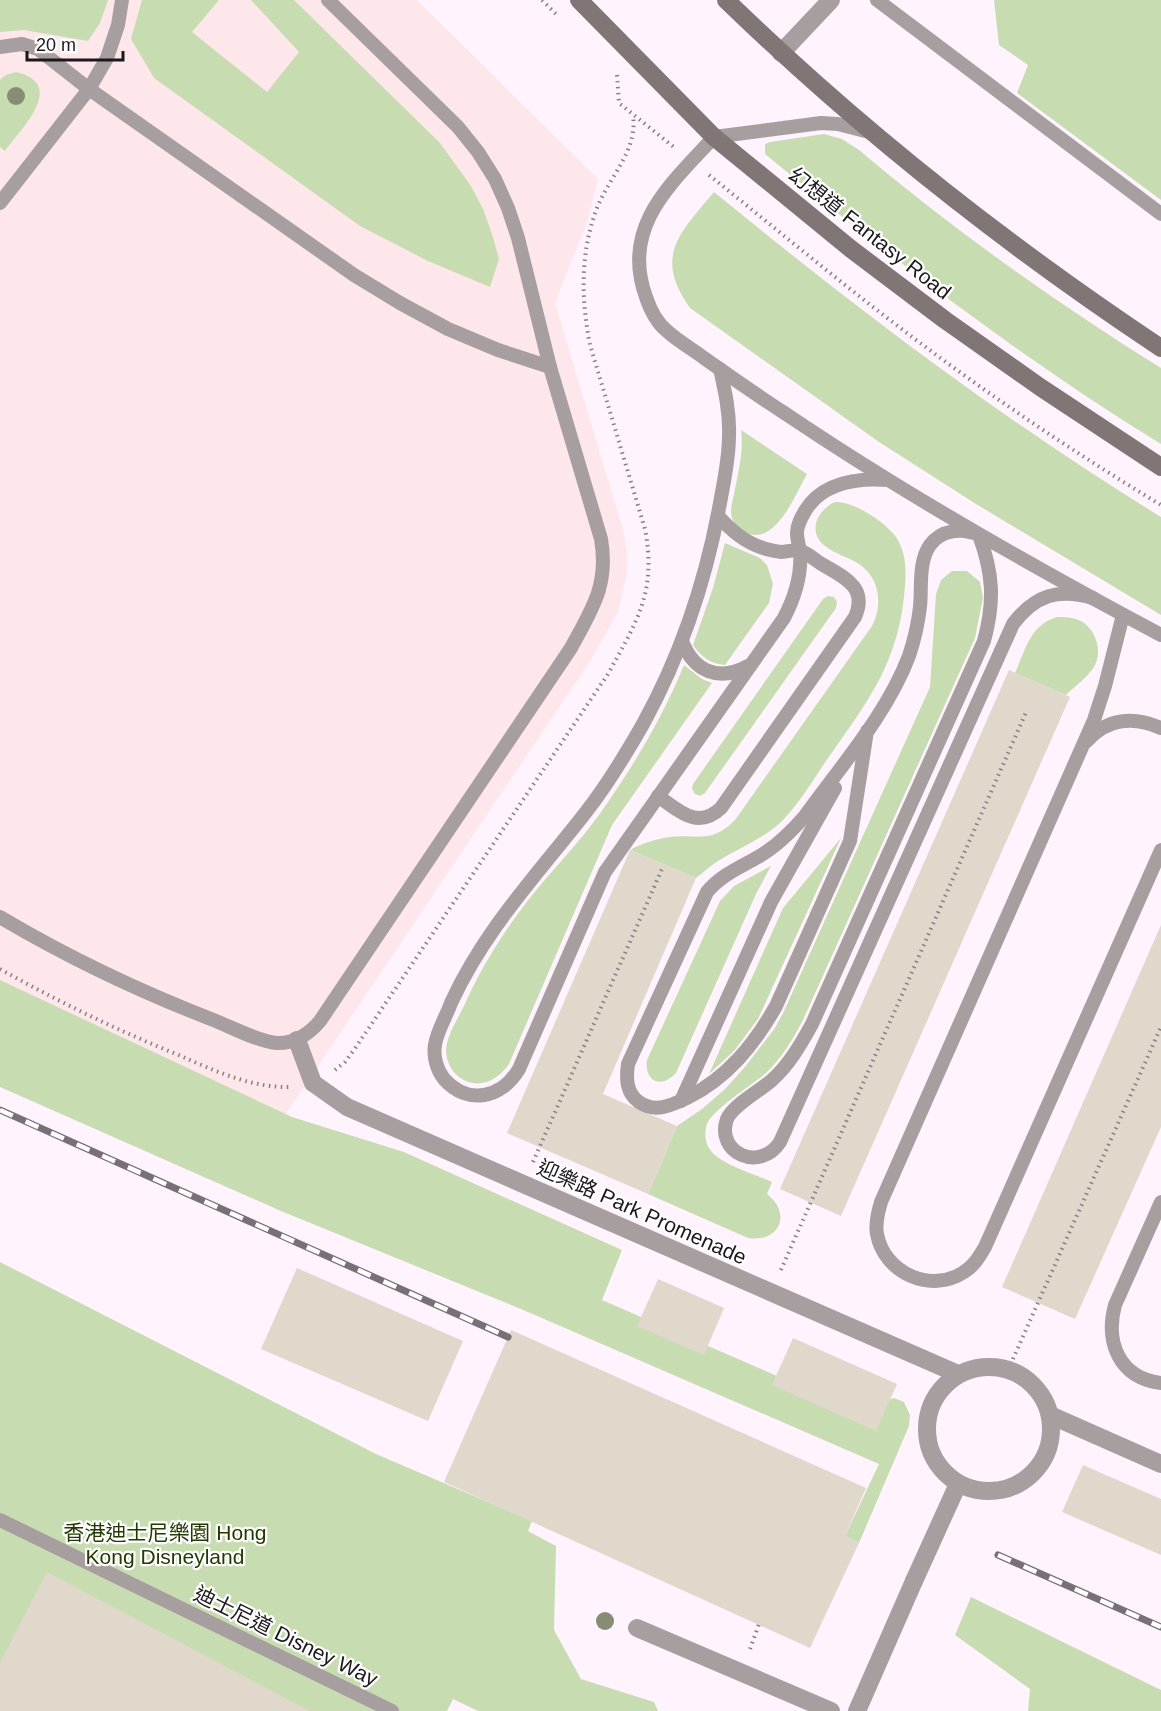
<svg xmlns="http://www.w3.org/2000/svg" width="1161" height="1711" font-family="Arial,'Noto Sans TC',sans-serif">
	<style>
		.commercial { fill: #fde7eb }
		.green { fill: #c8dcb2 }
		.building { fill: #e0d8cb }
		.lines { fill: none; stroke-linecap: round; stroke-linejoin: round }
		.path { stroke: #877f86; stroke-width: 4; stroke-dasharray: 1.5 4.5; stroke-linecap: butt }
		.lane { stroke: #a79f9f; stroke-width: 14 }
		.street { stroke: #a79f9f; stroke-width: 18 }
		.secondary { stroke: #807675; stroke-width: 18 }
		.rail-casing { stroke: #777077; stroke-width: 7 }
		.rail { stroke: #fff; stroke-width: 4.5; stroke-dasharray: 14; stroke-linecap: butt }
		.street-bridge { stroke: #a79f9f; stroke-width: 18 }
		.tree { fill: #878d74 }
		.labels { text-anchor: middle; dominant-baseline: central; stroke-width: 4.5; stroke-linejoin: round; paint-order: stroke }
		.street-label { font-size: 21px; fill: #1c181c; stroke: #fff }
		.park-label { font-size: 21px; fill: #253903; stroke: #fff }
	</style>
	<rect width="100%" height="100%" fill="#fff3fe"/>
	<polygon class="commercial" points="0,0 417,0 598,179 588,220 555,303 624,533 627,553 627,573 618,612 589,663 249,1169 0,1063"/>
	<g class="green">
		<polygon points="0,0 108,0 100,23 88,41 24,30 0,32"/>
		<polygon points="142,0 219,0 192,32 267,92 299,52 251,0 294,0 440,143 471,186 483,209 492,234 499,259 490,287 428,261 360,226 154,78 131,39"/>
		<polygon points="994,0 1161,0 1161,200 1017,93 1028,65 999,45"/>
		<path d="M16,72c52,12 5,57 -11,79l-5,-4v-67l6,-5z"/>
		<path d="M824,134l18,5 17,11c95,80 196,152 302,218v76c-140,-86 -270,-186 -396,-290v-10l5,-2z"/>
		<path d="M714,192c143,117 289,228 447,325v98l-185,-111 -97,-62 -189,-134c-37,-52 -10,-75 24,-116z"/>
		<path d="M741,430l66,44c-12,21 -33,76 -64,57 -7,-4 -12,-12 -12,-19 0,-6 2,-13 3,-18 4,-21 10,-43 7,-64z"/>
		<path d="M835,502c19,-1 50,20 61,35 10,15 10,31 9,48 -5,77 -37,116 -79,176 -14,21 -28,44 -46,62 -19,17 -41,25 -62,38 -8,5 -15,12 -22,17l-66,-28c13,-7 25,-11 40,-13 30,-3 41,7 65,-17l137,-194c11,-21 8,-48 -13,-62 -11,-7 -24,-10 -34,-18 -18,-14 -8,-36 10,-44z"/>
		<path d="M725,543l35,15 7,7 6,19 -4,19 -44,62c-14,-1 -24,-8 -32,-20l20,-57z"/>
		<path d="M952,571h15l13,11 3,16 -8,40 -172,382c-10,19 -21,38 -37,53 -14,12 -53,36 -59,51 -3,9 -2,20 4,27 11,14 44,23 61,31l-5,12c25,19 13,49 -19,44l-100,-44 29,-68 25,-17 23,-20 20,-22 30,-39 9,-17 146,-324 6,-93 5,-14z"/>
		<polygon points="828,596 834,597 837,602 836,608 705,793 700,796 695,794 692,789 693,784 823,599"/>
		<path d="M1057,617c8,0 16,0 24,4 17,10 23,35 10,50 -7,9 -17,16 -25,24l-51,-22c11,-24 15,-48 42,-56z"/>
		<path d="M684,665l18,14 10,4 -100,142 -103,239c-11,16 -31,27 -50,13 -8,-6 -13,-17 -13,-27 1,-15 11,-30 17,-42 19,-43 45,-84 75,-120 20,-24 42,-47 61,-73 33,-47 63,-96 85,-150z"/>
		<polygon points="841,838 758,1019 734,1051 709,1074 783,908"/>
		<path d="M771,866l-15,28 -80,179c-14,16 -32,9 -29,-13l73,-159 14,-15z"/>
		<polygon points="0,980 292,1117 404,1152 622,1250 602,1300 874,1418 885,1401 894,1398 904,1402 910,1415 909,1426 859,1543 845,1536 879,1464 521,1309 281,1211 0,1087"/>
		<polygon points="0,1262 376,1454 532,1521 528,1531 556,1546 554,1630 581,1679 654,1702 658,1711 478,1711 453,1699 447,1711 0,1711"/>
		<polygon points="971,1597 1161,1690 1161,1711 1028,1711 1030,1689 955,1635"/>
	</g>
	<g class="building">
		<polygon points="1009,670 1070,697 841,1216 780,1189"/>
		<polygon points="630,850 696,878 603,1094 677,1126 648,1194 507,1133"/>
		<polygon points="1161,925 1161,1127 1075,1319 1002,1287"/>
		<polygon points="297,1268 463,1341 428,1421 261,1349"/>
		<polygon points="658,1279 724,1308 704,1355 637,1326"/>
		<polygon points="511,1330 866,1488 845,1536 859,1543 810,1648 444,1482"/>
		<polygon points="793,1338 897,1384 876,1431 772,1385"/>
		<polygon points="1083,1465 1161,1499 1161,1555 1062,1512"/>
		<polygon points="47,1572 310,1711 0,1711 0,1663"/>
	</g>
	<g class="lines">
		<g class="path">
			<polyline points="542,0 557,15"/>
			<polyline points="617,75 619,103 675,148"/>
			<path d="M709,175c71,57 141,116 214,170 76,57 157,111 238,160"/>
			<path d="M0,969c59,33 119,62 181,87 34,15 71,32 109,31"/>
			<path d="M335,1070l10,-8 11,-15 252,-373c29,-53 49,-82 37,-145l-55,-184c-9,-47 -10,-92 7,-137 13,-33 41,-57 36,-93"/>
			<polyline points="533,1162 662,869"/>
			<polyline points="781,1270 1027,710"/>
			<polyline points="1008,1370 1161,1027"/>
			<polyline points="750,1649 759,1624"/>
		</g>
		<g class="lane">
			<polyline points="877,0 1161,214"/>
			<polyline points="0,47 22,44 38,49 89,89 354,275 400,303 448,329 498,350 550,367"/>
			<path d="M869,132l-31,-8 -17,-1 -107,14c-42,46 -94,89 -68,160 4,12 11,26 21,34 11,10 25,18 37,27 27,19 54,38 82,56 120,81 247,153 375,221"/>
			<polyline points="0,203 89,89 107,58 118,25 122,0"/>
			<path d="M720,369c5,22 10,44 9,67 0,23 -5,45 -9,67 -14,77 -39,152 -77,221 -17,30 -36,61 -57,88 -49,63 -101,117 -135,191 -5,14 -14,28 -16,42 -2,12 2,25 9,34 24,27 58,19 75,-10l86,-197 179,-254c11,-21 18,-43 16,-67 -1,-6 -3,-12 -3,-18 0,-8 4,-15 8,-22 17,-28 51,-33 82,-31"/>
			<path d="M1123,615l-18,71 -11,34 -213,482c-3,10 -6,21 -4,32 7,39 54,60 87,38 10,-6 15,-15 21,-25l176,-397"/>
			<path d="M682,641c12,31 37,41 66,25"/>
			<path d="M867,731l-17,110 -74,165c-22,39 -49,72 -89,92 -17,8 -32,15 -48,4 -13,-9 -13,-24 -11,-38l79,-172c14,-17 32,-24 51,-35 18,-10 33,-25 47,-41 36,-50 82,-102 104,-160 5,-15 9,-32 11,-49 2,-19 -2,-45 10,-62 12,-16 32,-17 49,-10 14,38 16,66 5,106l-172,383c-11,20 -23,41 -40,56 -12,11 -39,25 -45,39 -12,34 33,54 53,23l233,-518c22,-29 45,-36 80,-26"/>
			<path d="M1087,741c20,-23 47,-25 74,-13"/>
			<path d="M658,796c21,15 40,34 63,12l134,-191c14,-31 -14,-41 -35,-54 -6,-4 -14,-11 -20,-12 -6,-2 -13,1 -19,1 -6,-1 -13,-2 -18,-4 -19,-6 -32,-18 -45,-32"/>
			<path d="M0,917c69,41 141,75 216,104 17,7 42,20 60,22 19,1 33,-9 44,-22l251,-373c21,-39 38,-63 30,-109l-51,-172 -32,-129 -10,-30 -13,-29 -17,-27 -20,-25 -130,-127"/>
			<polyline points="681,1101 771,902 835,788"/>
			<path d="M1161,1202l-46,103c-10,37 4,73 46,78"/>
			<polyline points="0,1520 392,1711"/>
		</g>
		<g class="street">
			<polyline points="781,53 831,0"/>
			<polyline points="297,1040 313,1083 347,1107 958,1374"/>
			<circle cx="989" cy="1429" r="62"/>
			<polyline points="1050,1415 1161,1464"/>
			<polyline points="637,1628 831,1711"/>
			<polyline points="857,1711 914,1581"/>
		</g>
		<g class="secondary">
			<polyline points="579,0 714,137 851,249 945,320 1040,387 1161,467"/>
			<path d="M726,0c134,130 280,245 435,348"/>
		</g>
		<defs>
			<g id="rail">
				<polyline points="0,1110 508,1337"/>
				<polyline points="998,1555 1161,1627"/>
			</g>
		</defs>
		<use href="#rail" class="rail-casing"/>
		<use href="#rail" class="rail"/>
		<polyline class="street-bridge" points="914,1581 958,1484"/>
	</g>
	<g class="tree">
		<circle cx="16" cy="96" r="9"/>
		<circle cx="605" cy="1621" r="9"/>
	</g>
	<g class="labels">
		<g class="street-label">
			<text transform="translate(870 233) rotate(38)">幻想道 Fantasy Road</text>
			<text transform="translate(642 1212) rotate(24)">迎樂路 Park Promenade</text>
			<text transform="translate(286 1636) rotate(26)">迪士尼道 Disney Way</text>
		</g>
		<g class="park-label">
			<text x="165" y="1532">香港迪士尼樂園 Hong<tspan x="165" dy="24">Kong Disneyland</tspan></text>
		</g>
	</g>
	<path d="M27 51v9h96v-9" fill="none" stroke="#1c181c" stroke-width="3"/>
	<text x="36" y="51" font-size="18" fill="#1c181c" stroke="#ffffff" stroke-width="4.5" paint-order="stroke">20 m</text>
</svg>
